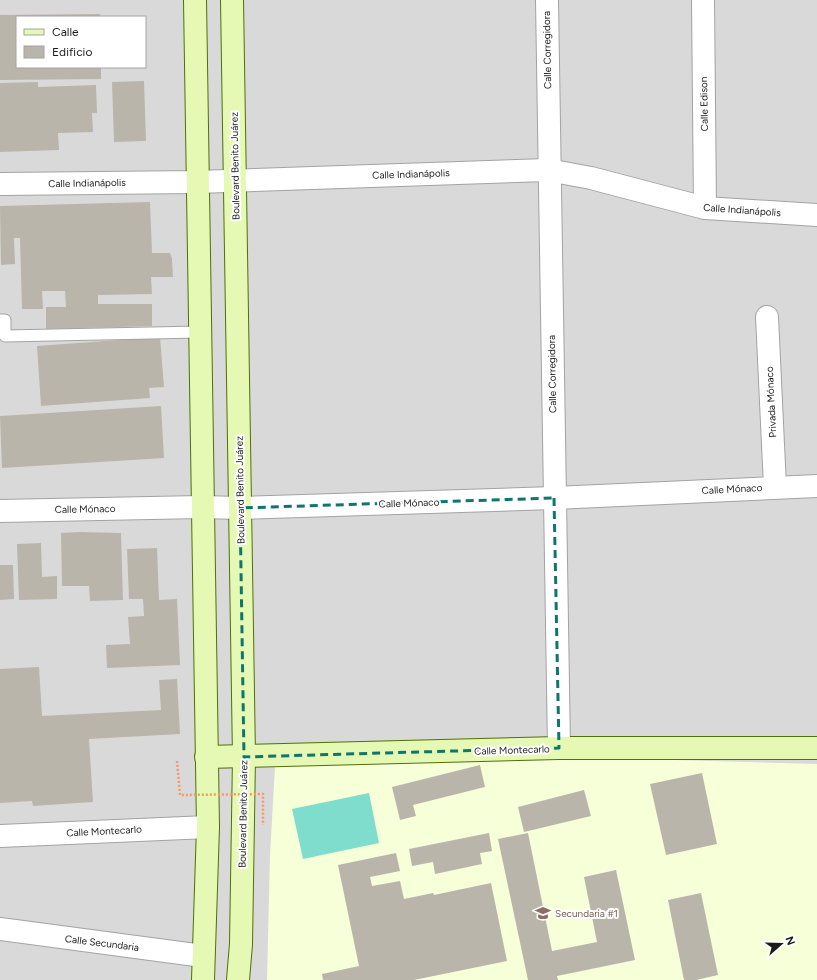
<svg xmlns="http://www.w3.org/2000/svg" width="817" height="980" font-family="Figtree,sans-serif">
	<style>
		.residential { fill: #dad9d9; fill-rule: evenodd }
		.education { fill: #f7ffd9 }
		.pitch { fill: #7fddcd }
		.building { fill: #bab5ab }
		.lines { fill: none; stroke-linecap: round; stroke-linejoin: round }
		.lane-casing { stroke: #a3a3a3; stroke-width: 13 }
		.street-casing { stroke: #a3a3a3; stroke-width: 24 }
		.secondary-casing { stroke: #4e7105; stroke-width: 24 }
		.lane { stroke: #fff; stroke-width: 11 }
		.street { stroke: #fff; stroke-width: 22 }
		.secondary { stroke: #e6f9b4; stroke-width: 22 }
		.path-bridge { stroke: #f99667; stroke-width: 2.5; stroke-dasharray: 2 2; stroke-linecap: butt }
		.marked { fill: none; stroke: #0f766e; stroke-width: 3; stroke-dasharray: 8 5; stroke-linejoin: round }
		.labels { text-anchor: middle; dominant-baseline: central; stroke-width: 4; stroke-linejoin: round; paint-order: stroke }
		.street-label { font-size: 10px; fill: #1c1c1c; stroke: #fff }
		.education-label { font-size: 10px; fill: #785e54; stroke: #fff; text-anchor: start }
	</style>
	<rect width="100%" height="100%" fill="#edece1"/>
	<path class="residential" d="M0,0h817v980h-817zM17,17h128v50h-128z"/>
	<polygon class="education" points="566,757 817,764 817,980 267,980 270,855 275,767"/>
	<polygon class="pitch" points="369,793 379,843 303,859 292,809"/>
	<g class="building">
		<polygon points="100,14 100,17 17,17 17,67 101,67 101,79 0,80 0,15"/>
		<polygon points="144,81 146,141 114,142 112,82"/>
		<polygon points="38,82 38,87 96,85 97,113 92,113 93,132 58,133 59,150 0,152 0,83"/>
		<polygon points="150,202 152,253 170,253 172,259 173,277 151,277 152,294 98,295 98,304 152,304 152,326 46,329 46,307 66,307 65,291 42,291 43,309 22,309 20,238 14,238 15,264 1,265 0,206"/>
		<polygon points="160,337 164,387 149,388 150,398 41,406 37,346"/>
		<polygon points="161,406 164,458 2,468 0,416"/>
		<polygon points="80,532 121,533 123,600 90,601 89,586 62,586 61,533"/>
		<polygon points="41,543 42,577 57,576 57,599 19,600 17,544"/>
		<polygon points="157,548 159,600 177,599 180,665 107,668 106,645 130,644 128,617 144,616 143,599 129,599 127,549"/>
		<polygon points="0,565 13,565 14,599 0,600"/>
		<polygon points="39,667 42,716 161,710 159,680 177,679 180,734 89,739 93,802 33,806 32,801 0,803 0,669"/>
		<polygon points="480,765 485,787 413,805 416,816 400,820 392,787"/>
		<polygon points="702,773 717,844 666,855 650,784"/>
		<polygon points="584,790 591,816 524,832 518,807"/>
		<polygon points="489,833 492,851 480,853 482,864 435,874 433,862 412,866 409,849"/>
		<polygon points="528,833 552,951 597,942 584,877 616,870 635,960 557,976 558,980 528,980 498,839"/>
		<polygon points="396,853 400,871 370,877 372,886 400,881 404,899 433,893 434,895 491,883 507,961 414,980 323,980 322,974 359,966 338,865"/>
		<polygon points="701,893 718,975 696,980 684,980 668,900"/>
	</g>
	<g class="lines">
		<defs>
			<polyline id="lane" points="0,320 5,320 5,336 199,332"/>
			<g id="street">
				<polyline points="547,0 559,748"/>
				<polyline points="703,0 705,208"/>
				<polyline points="0,184 197,182 548,170 591,178 705,208 817,215"/>
				<polyline points="767,317 775,487"/>
				<polyline points="0,511 201,507 240,508 554,498 817,486"/>
				<polyline points="0,836 208,827"/>
				<polyline points="0,929 203,956"/>
			</g>
			<g id="secondary">
				<polyline points="195,0 208,827 203,980"/>
				<polyline points="232,0 244,757 241,944 238,980"/>
				<polyline points="206,757 559,748 817,748"/>
			</g>
		</defs>
		<use href="#lane" class="lane-casing"/>
		<use href="#street" class="street-casing"/>
		<use href="#secondary" class="secondary-casing"/>
		<use href="#lane" class="lane"/>
		<use href="#street" class="street"/>
		<use href="#secondary" class="secondary"/>
		<polyline class="path-bridge" points="177,761 180,795 263,794 263,825"/>
	</g>
	<path class="marked" d="M554,498l5,250 -315,9 -4,-249z"/>
	<defs>
		<symbol id="school-bare" viewBox="-9 -9 18 18"><path d="M0-5L7-2L0 1L-7-2ZM-4 1L0 2.5L4 1V4Q0 6-4 4Z" fill="#8d6e63" stroke="#fff" stroke-width="2.5" paint-order="stroke"/></symbol>
	</defs>
	<g fill-rule="evenodd">
		<use href="#school-bare" x="532" y="902" width="22" height="22"/>
	</g>
	<g class="labels">
		<g class="street-label">
			<text transform="translate(547 50) rotate(-91)">Calle Corregidora</text>
			<text transform="translate(704 104) rotate(-91)">Calle Edison</text>
			<text transform="translate(235 166) rotate(-91)">Boulevard Benito Juárez</text>
			<text transform="translate(411 174) rotate(-2)">Calle Indianápolis</text>
			<text transform="translate(87 183) rotate(-1)">Calle Indianápolis</text>
			<text transform="translate(742 210) rotate(4)">Calle Indianápolis</text>
			<text transform="translate(552 374) rotate(-91)">Calle Corregidora</text>
			<text transform="translate(771 402) rotate(-93)">Privada Mónaco</text>
			<text transform="translate(732 489) rotate(-3)">Calle Mónaco</text>
			<text transform="translate(240 490) rotate(-91)">Boulevard Benito Juárez</text>
			<text transform="translate(409 503) rotate(-2)">Calle Mónaco</text>
			<text transform="translate(85 509) rotate(-1)">Calle Mónaco</text>
			<text transform="translate(512 750) rotate(-2)">Calle Montecarlo</text>
			<text transform="translate(243 814) rotate(-89)">Boulevard Benito Juárez</text>
			<text transform="translate(104 831) rotate(-3)">Calle Montecarlo</text>
			<text transform="translate(102 943) rotate(7)">Calle Secundaria</text>
		</g>
		<g class="education-label">
			<text x="555" y="913">Secundaria #1</text>
		</g>
	</g>
	<rect x="16" y="16" width="130" height="52" fill="#ffffff" stroke="#a4a4a4"/>
	<rect x="24" y="29" width="20" height="6" fill="#e6f9b4" stroke="#a4a4a4"/>
	<text x="52" y="36" font-size="12" fill="#1c1c1c">Calle</text>
	<rect x="24" y="46" width="20" height="12" fill="#bab5ab" stroke="#a4a4a4"/>
	<text x="52" y="56" font-size="12" fill="#1c1c1c">Edificio</text>
	<g transform="translate(781 944) rotate(70)" stroke="#ffffff" stroke-width="3" paint-order="stroke">
	<path d="M0-3L7 15L0 10L-7 15Z" fill="#1c1c1c"/>
	<text y="-6" font-size="11" font-weight="bold" text-anchor="middle" fill="#1c1c1c">N</text>
	</g>
</svg>
